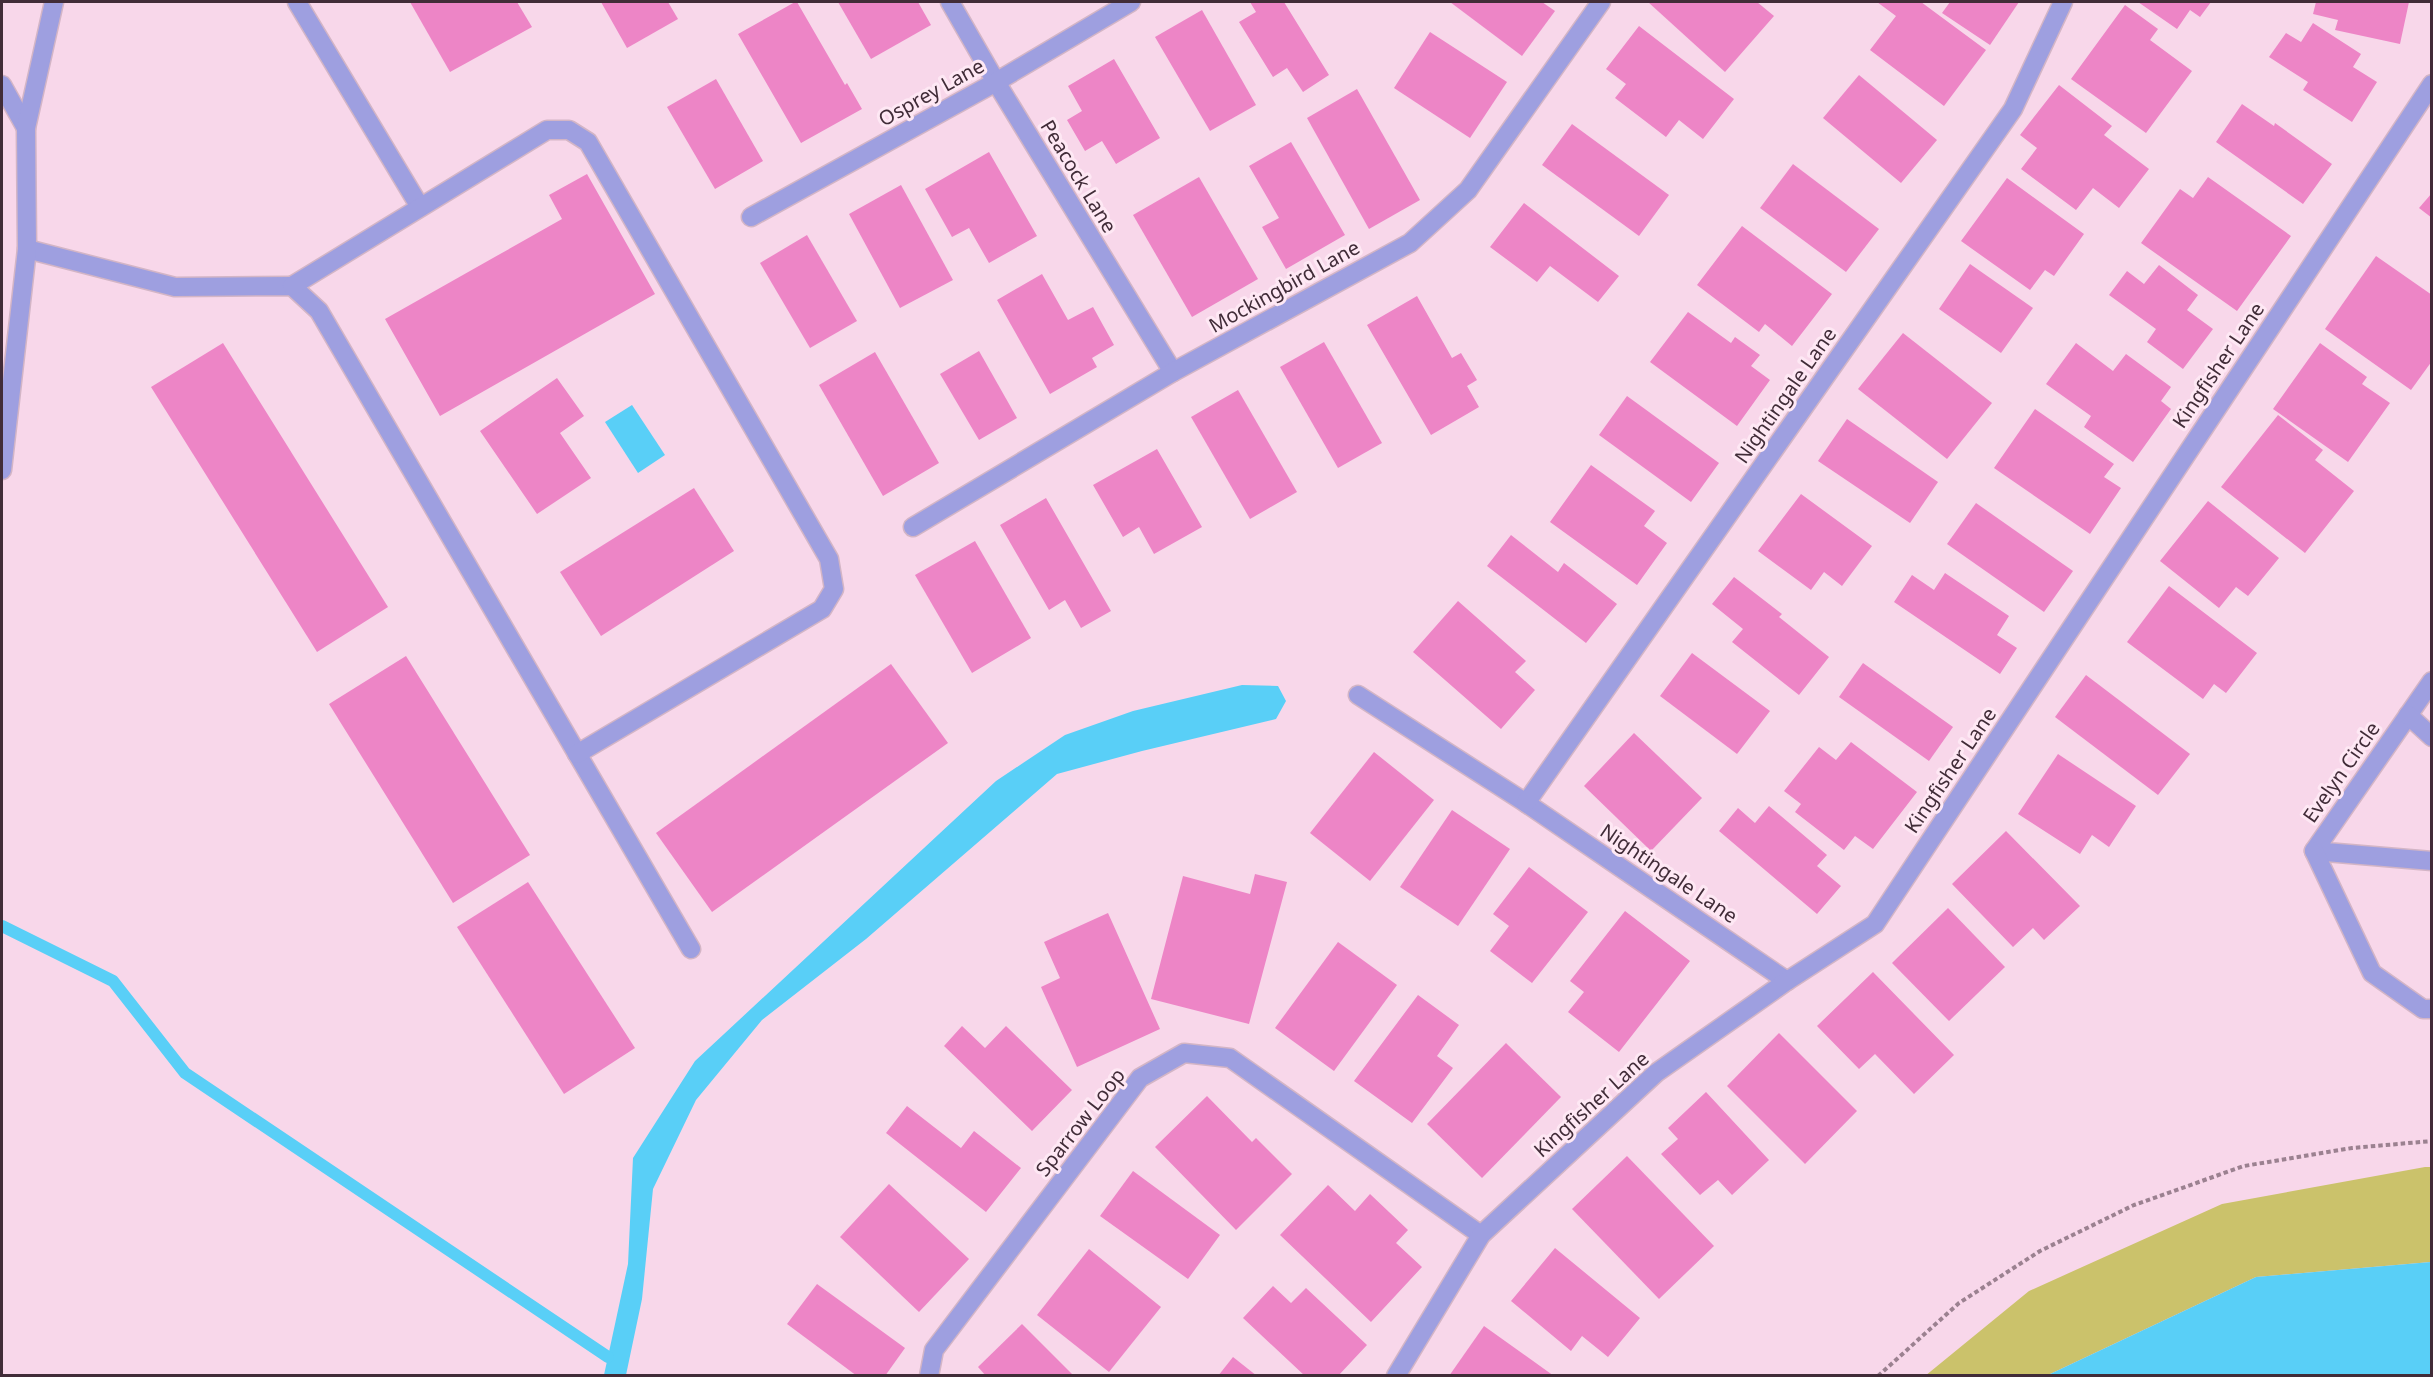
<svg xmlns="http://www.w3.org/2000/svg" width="2433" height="1377" font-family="'Noto Sans',sans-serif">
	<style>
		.green { fill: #cbc26b }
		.water { fill: #59cff7 }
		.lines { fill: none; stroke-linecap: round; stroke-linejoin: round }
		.stream { stroke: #59cff7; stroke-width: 12 }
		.building { fill: #ed85c6 }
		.minor-casing { stroke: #d3b5c6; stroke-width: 21 }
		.path { stroke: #9b8190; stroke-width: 4; stroke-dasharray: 4.5 3; stroke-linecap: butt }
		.minor { stroke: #9e9fe0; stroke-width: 18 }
		.labels { text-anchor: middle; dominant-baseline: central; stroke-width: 6; stroke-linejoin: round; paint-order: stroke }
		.street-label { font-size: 20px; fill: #412c38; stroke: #fee8f4 }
	</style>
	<rect width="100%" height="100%" fill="#f8d7ea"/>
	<polygon class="green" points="2425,1167 2431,1167 2431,1262 2256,1277 2048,1375 1925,1376 2029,1291 2222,1204"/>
	<g class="water">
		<polygon points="632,405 665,455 638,473 605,422"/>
		<polygon points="1242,685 1278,686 1286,701 1276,719 1142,751 1057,774 866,939 762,1020 696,1100 653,1189 642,1299 626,1375 604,1375 628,1264 633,1158 695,1061 996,781 1065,735 1133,711"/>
		<polygon points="2431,1262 2431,1375 2048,1375 2256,1277"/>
	</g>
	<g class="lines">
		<polyline class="stream" points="2,926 113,981 185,1073 608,1357"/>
	</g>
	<g class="building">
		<polygon points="410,2 517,2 532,27 450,72"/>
		<polygon points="601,2 668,2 678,19 627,48"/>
		<polygon points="795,2 797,2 845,85 847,83 862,109 801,143 738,34"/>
		<polygon points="838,2 918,2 931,25 871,59"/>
		<polygon points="1250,2 1284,2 1329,75 1303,92 1287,68 1273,77 1239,22 1256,12"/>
		<polygon points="1450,2 1542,2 1555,11 1522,56"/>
		<polygon points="1648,2 1757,2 1774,16 1725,72"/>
		<polygon points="1877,2 1921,2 1986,50 1944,106 1870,50 1896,16"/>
		<polygon points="1950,2 2019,2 1990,45 1942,13"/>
		<polygon points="2138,2 2211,2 2200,17 2190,10 2177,29"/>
		<polygon points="2316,2 2409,2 2400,44 2335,30 2338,20 2313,14"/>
		<polygon points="2125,5 2158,29 2150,40 2192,71 2146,133 2071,79"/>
		<polygon points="1202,10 1256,105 1210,131 1155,37"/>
		<polygon points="2313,23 2361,54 2353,67 2377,82 2352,122 2303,90 2308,82 2269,57 2286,33 2301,42"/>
		<polygon points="1639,26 1734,99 1703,139 1679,120 1666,137 1615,98 1626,84 1606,69"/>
		<polygon points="1430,32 1507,82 1470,138 1394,88"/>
		<polygon points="1114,59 1160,138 1116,164 1102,141 1085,151 1067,120 1082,111 1068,86"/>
		<polygon points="1859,75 1937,140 1901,183 1823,118"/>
		<polygon points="716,79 763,161 715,189 667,107"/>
		<polygon points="2059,85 2112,126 2104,135 2149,169 2119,208 2093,188 2076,210 2021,169 2037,148 2020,135"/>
		<polygon points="1357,89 1420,200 1369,229 1307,118"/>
		<polygon points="2242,104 2274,126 2275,123 2332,164 2303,204 2216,142"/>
		<polygon points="1572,124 1669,195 1639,236 1542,165"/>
		<polygon points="1291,142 1345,235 1286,269 1262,227 1279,218 1249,166"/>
		<polygon points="989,152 1037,236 989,263 969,228 952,237 925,189"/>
		<polygon points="1793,164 1879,229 1846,272 1760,208"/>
		<polygon points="587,174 655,294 440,416 385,319 562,219 549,195"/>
		<polygon points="1199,177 1258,279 1192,317 1133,215"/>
		<polygon points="2208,177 2291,236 2237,311 2141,243 2180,189 2193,198"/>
		<polygon points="2007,178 2084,234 2054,276 2045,270 2030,290 1961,241"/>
		<polygon points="901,185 953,280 900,308 849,214"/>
		<polygon points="2432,193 2432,218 2419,208"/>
		<polygon points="1524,203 1619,276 1598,302 1550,266 1537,282 1490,247"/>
		<polygon points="1742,226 1832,294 1792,346 1765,324 1759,332 1697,285"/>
		<polygon points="807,235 857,321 810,348 760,263"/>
		<polygon points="2376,256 2432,295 2432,361 2411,390 2325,329"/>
		<polygon points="1970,264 2033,308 2001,353 1939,309"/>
		<polygon points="2159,265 2198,295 2187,310 2213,329 2183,369 2147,342 2156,329 2109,295 2127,271 2144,284"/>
		<polygon points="1042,274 1068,320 1093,307 1114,345 1092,358 1097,367 1050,394 997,300"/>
		<polygon points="1417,296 1452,358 1461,353 1477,380 1467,386 1479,407 1431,435 1367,325"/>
		<polygon points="1688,312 1731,343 1735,337 1760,355 1751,366 1770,380 1737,426 1650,362"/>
		<polygon points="1903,333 1992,403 1947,459 1858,389"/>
		<polygon points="1324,342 1382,443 1338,468 1280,367"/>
		<polygon points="223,343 388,607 317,652 151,387"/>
		<polygon points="2076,343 2113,371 2126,354 2171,387 2161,401 2171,409 2133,462 2084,427 2091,416 2046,384"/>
		<polygon points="2320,343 2367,377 2362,384 2390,403 2348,462 2273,409"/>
		<polygon points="979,351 1017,418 979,440 940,374"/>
		<polygon points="875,352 939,463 883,496 819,385"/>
		<polygon points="557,378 584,416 560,433 591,478 537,514 480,431"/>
		<polygon points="1238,390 1297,492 1250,519 1191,417"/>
		<polygon points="1627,396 1719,463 1691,502 1599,435"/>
		<polygon points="2035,409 2114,464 2104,477 2121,488 2090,534 1994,468"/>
		<polygon points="2278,415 2323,450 2315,460 2354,491 2305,553 2221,487"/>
		<polygon points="1847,419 1938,482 1910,523 1818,461"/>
		<polygon points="1157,449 1202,527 1154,554 1139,527 1123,537 1093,485"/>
		<polygon points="1591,465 1655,511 1644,526 1667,543 1637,585 1550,522"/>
		<polygon points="694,488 734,551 601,636 560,572"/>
		<polygon points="1801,494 1872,546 1842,586 1824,572 1811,590 1758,551"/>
		<polygon points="1046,498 1111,611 1081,628 1065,600 1049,610 1000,525"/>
		<polygon points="2208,501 2279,558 2248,596 2236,587 2219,608 2160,561"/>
		<polygon points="1976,503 2073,571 2044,612 1947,544"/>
		<polygon points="1511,535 1558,572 1564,563 1617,604 1586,643 1487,566"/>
		<polygon points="975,541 1031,638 972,673 915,575"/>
		<polygon points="1945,573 2009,616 1997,635 2017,648 2000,674 1894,602 1912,575 1934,590"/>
		<polygon points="1734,577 1782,614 1779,617 1829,657 1799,695 1732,642 1743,629 1712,604"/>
		<polygon points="2169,586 2257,653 2226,693 2214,684 2203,699 2127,642"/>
		<polygon points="1458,601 1526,661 1515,672 1535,690 1501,729 1413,652"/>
		<polygon points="1692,653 1770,711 1737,754 1660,696"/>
		<polygon points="406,656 530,855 453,903 329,704"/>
		<polygon points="1863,663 1953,727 1929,761 1839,697"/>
		<polygon points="891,664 948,743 712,912 656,833"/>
		<polygon points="2086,675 2190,754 2158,795 2055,717"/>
		<polygon points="1634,733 1702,798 1651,851 1584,786"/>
		<polygon points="1851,742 1917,792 1873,849 1855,836 1844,850 1795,812 1801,804 1784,791 1819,747 1836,760"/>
		<polygon points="1374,752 1434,800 1370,881 1310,833"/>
		<polygon points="2058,754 2136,806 2109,847 2092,835 2080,854 2018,814"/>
		<polygon points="1769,806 1827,855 1817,866 1841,886 1817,914 1719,831 1738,808 1755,823"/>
		<polygon points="1452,810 1510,849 1458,926 1400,887"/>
		<polygon points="2006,831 2080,906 2044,940 2033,928 2013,947 1952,884"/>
		<polygon points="1529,867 1588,912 1532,983 1490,951 1509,926 1493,914"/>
		<polygon points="1255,874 1287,882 1249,1024 1151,999 1183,876 1250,894"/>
		<polygon points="528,882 635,1048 564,1094 457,927"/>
		<polygon points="1948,908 2005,967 1949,1021 1892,963"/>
		<polygon points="1625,911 1690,961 1619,1052 1568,1012 1584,992 1570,981"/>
		<polygon points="1108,913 1160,1029 1077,1067 1041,987 1060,978 1044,942"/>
		<polygon points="1338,942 1397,985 1334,1071 1275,1028"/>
		<polygon points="1873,972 1954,1055 1914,1094 1875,1054 1859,1069 1817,1026"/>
		<polygon points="1418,995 1459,1025 1437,1056 1453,1068 1412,1123 1354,1081"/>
		<polygon points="962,1026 985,1048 1006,1026 1072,1090 1032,1131 944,1046"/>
		<polygon points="1779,1033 1857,1111 1805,1164 1727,1086"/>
		<polygon points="1506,1043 1561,1097 1482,1178 1427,1124"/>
		<polygon points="1706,1092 1769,1160 1732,1195 1718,1180 1700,1195 1661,1154 1678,1139 1668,1128"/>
		<polygon points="1207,1096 1252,1142 1256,1138 1292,1174 1236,1230 1155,1147"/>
		<polygon points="907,1106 961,1148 974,1131 1021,1168 986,1212 886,1133"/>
		<polygon points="1627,1156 1714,1246 1659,1299 1572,1209"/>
		<polygon points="1133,1171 1220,1235 1188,1279 1100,1216"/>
		<polygon points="889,1184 969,1259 919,1312 840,1237"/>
		<polygon points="1328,1185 1355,1211 1370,1194 1408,1230 1396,1243 1422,1267 1371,1322 1280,1235"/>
		<polygon points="1555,1248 1640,1318 1608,1357 1582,1336 1571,1351 1511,1301"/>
		<polygon points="1089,1249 1161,1307 1109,1372 1037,1315"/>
		<polygon points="817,1284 905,1348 885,1376 857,1376 787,1324"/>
		<polygon points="1273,1286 1291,1303 1306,1288 1367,1345 1338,1376 1305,1376 1243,1318"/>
		<polygon points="1022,1324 1074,1376 986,1376 978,1367"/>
		<polygon points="1484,1326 1554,1376 1449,1376"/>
		<polygon points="1233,1357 1257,1376 1218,1376"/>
	</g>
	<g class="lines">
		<defs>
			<g id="minor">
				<polyline points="297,2 420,207"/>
				<polyline points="950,2 996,82 1173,372"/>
				<polyline points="2,85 26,128"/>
				<polyline points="751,217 996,82 1131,2"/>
				<polyline points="27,249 175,287 292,286 319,311 691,949"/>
				<polyline points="292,286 547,130 569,130 588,142 829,559 834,589 822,609 577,754"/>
				<polyline points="2,470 27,249 26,128 54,2"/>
				<polyline points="913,527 1173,372 1410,243 1468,190 1601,2"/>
				<polyline points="2432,681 2314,851 2432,861"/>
				<polyline points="1358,695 1526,803 1787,981"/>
				<polyline points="2408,715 2432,737"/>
				<polyline points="1526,803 2013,109 2063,2"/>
				<polyline points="2314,851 2372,973 2423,1009 2432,1009"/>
				<polyline points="929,1376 934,1350 1140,1078 1184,1053 1230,1058 1481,1235"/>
				<polyline points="1396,1376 1481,1235 1656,1073 1787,981 1875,924 2432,84"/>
			</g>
		</defs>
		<use href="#minor" class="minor-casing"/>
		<polyline class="path" points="1878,1376 1959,1303 2040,1251 2134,1205 2244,1166 2352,1148 2432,1141"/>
		<use href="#minor" class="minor"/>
	</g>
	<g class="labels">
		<g class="street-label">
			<text transform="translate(931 92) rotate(-29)">Osprey Lane</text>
			<text transform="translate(1079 176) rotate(59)">Peacock Lane</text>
			<text transform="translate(1284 286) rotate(-29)">Mockingbird Lane</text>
			<text transform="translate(2218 365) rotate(-56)">Kingfisher Lane</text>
			<text transform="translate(1785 395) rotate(-55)">Nightingale Lane</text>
			<text transform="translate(1950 770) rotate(-56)">Kingfisher Lane</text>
			<text transform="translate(2341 772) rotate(-55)">Evelyn Circle</text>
			<text transform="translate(1669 873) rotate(34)">Nightingale Lane</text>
			<text transform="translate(1591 1104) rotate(-42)">Kingfisher Lane</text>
			<text transform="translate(1080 1122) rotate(-52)">Sparrow Loop</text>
		</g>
	</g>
	<rect width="2433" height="1377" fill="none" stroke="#412c38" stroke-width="6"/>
</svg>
